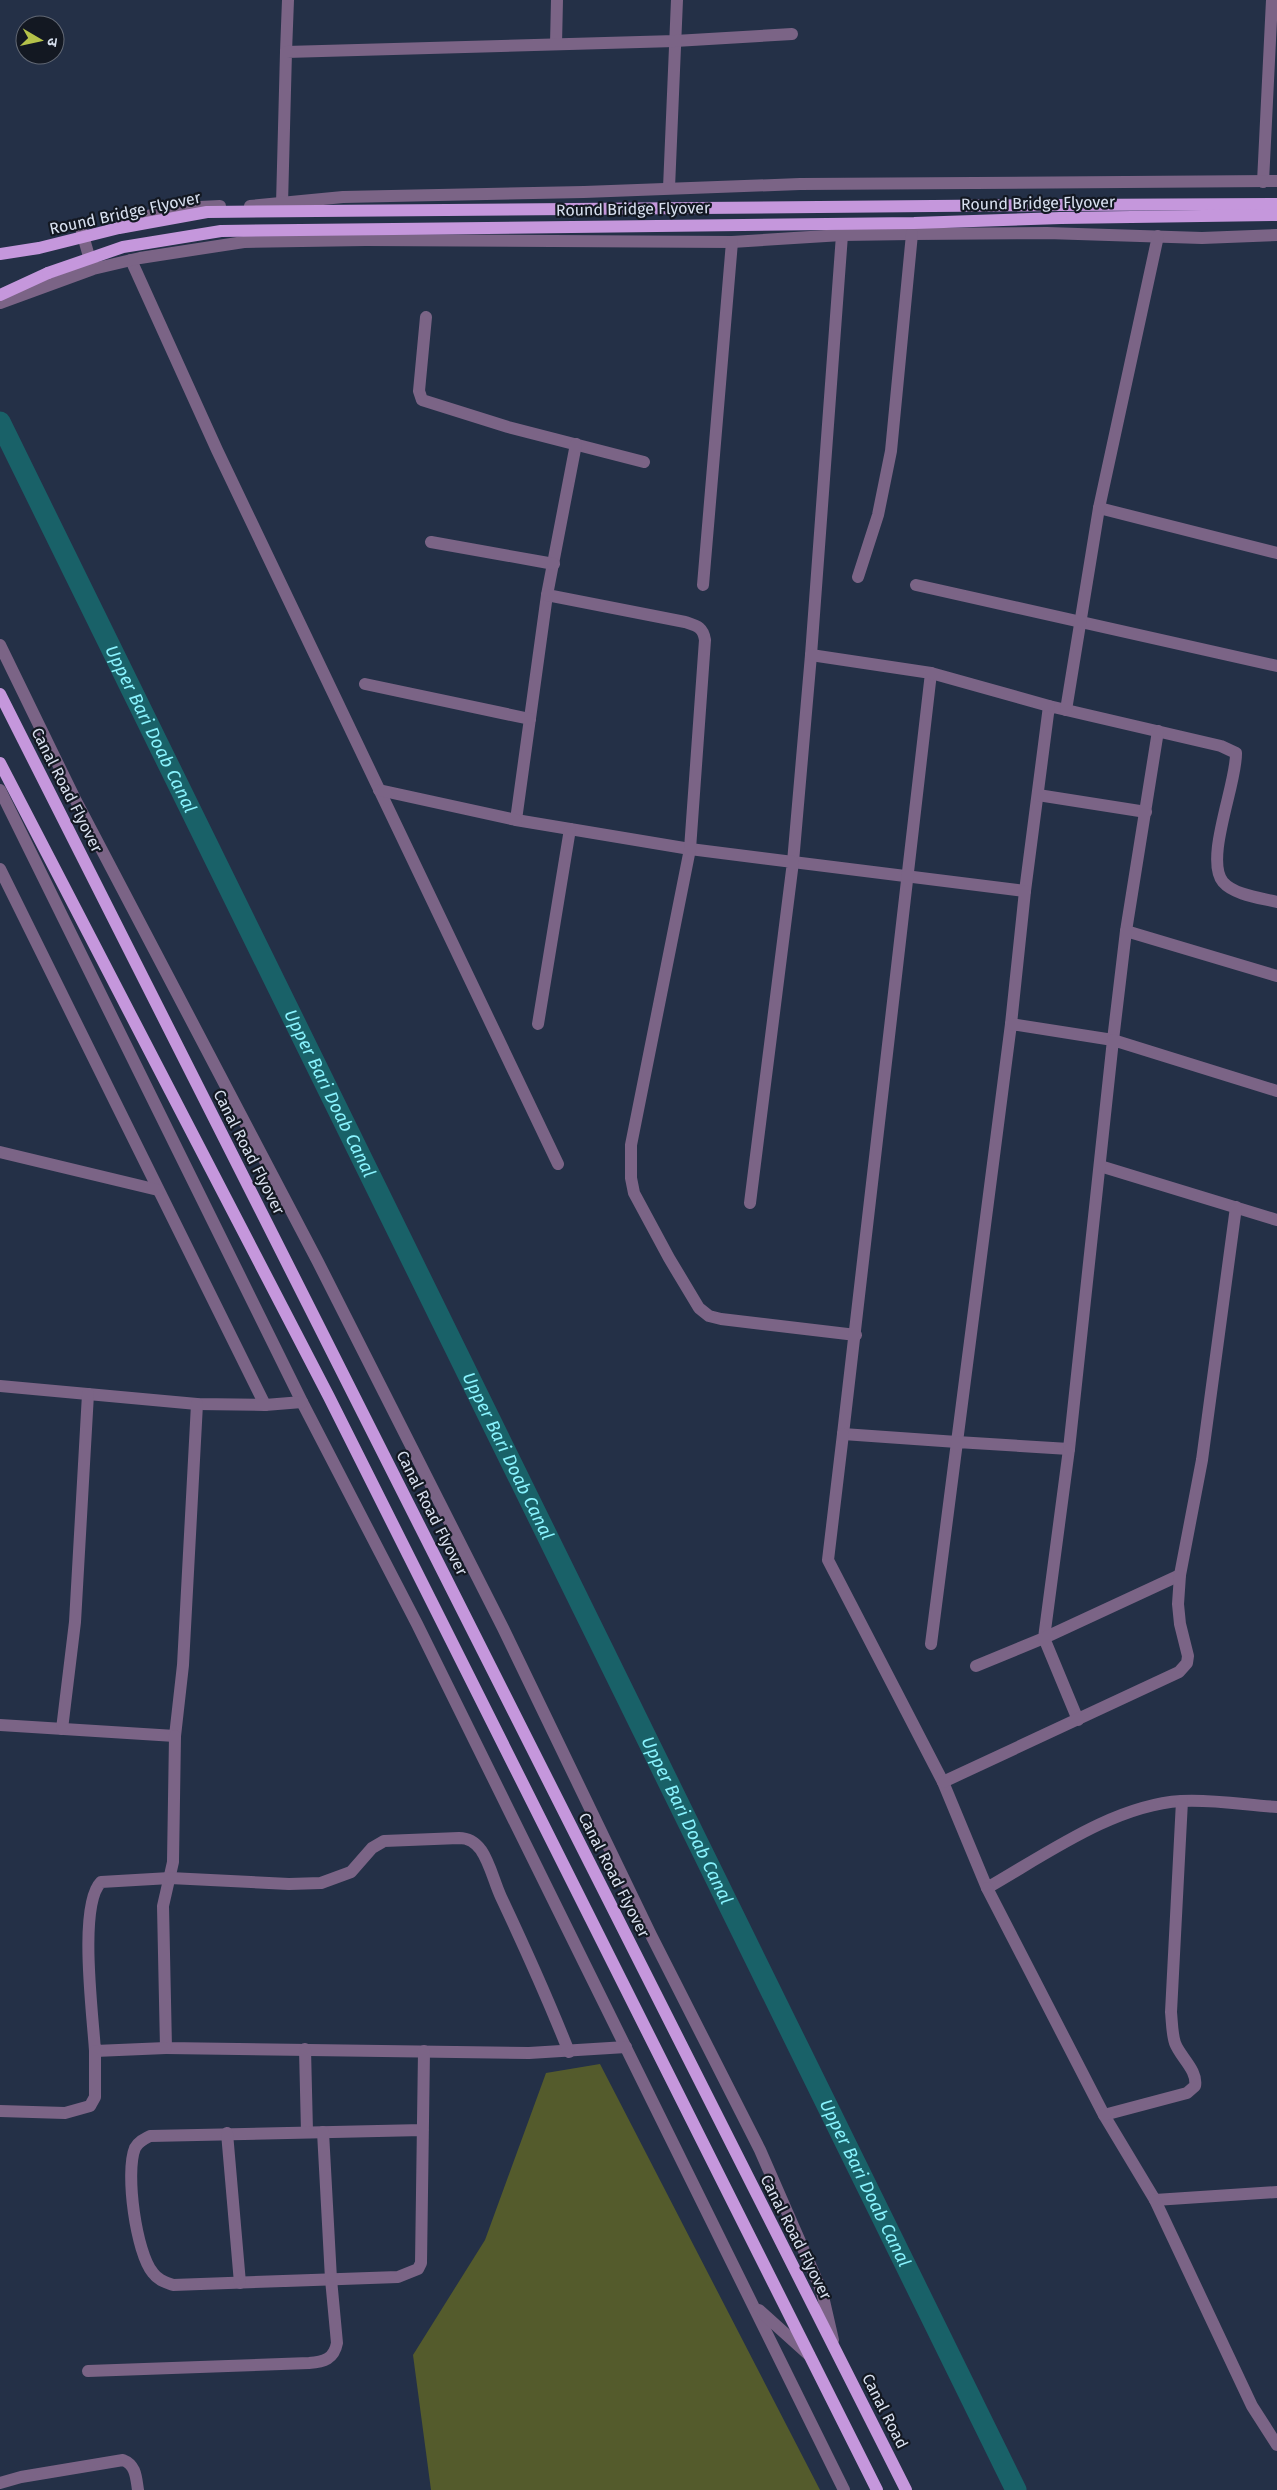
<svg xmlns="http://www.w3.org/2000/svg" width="1277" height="2490" font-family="'Fira Sans','Noto Sans Devanagari',sans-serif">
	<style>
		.forest { fill: #545b2c }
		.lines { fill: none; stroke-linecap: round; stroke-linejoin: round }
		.canal { stroke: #196168; stroke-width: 21 }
		.minor { stroke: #7b6486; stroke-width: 12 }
		.major { stroke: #c597dc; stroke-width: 12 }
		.major-bridge { stroke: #c597dc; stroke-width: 12 }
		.labels { text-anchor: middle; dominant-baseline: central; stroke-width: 4.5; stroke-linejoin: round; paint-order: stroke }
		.street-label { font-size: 16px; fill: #d8e0ef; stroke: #131822 }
		.water-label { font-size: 18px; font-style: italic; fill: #89f3fe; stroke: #131822 }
	</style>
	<rect width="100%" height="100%" fill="#243047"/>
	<polygon class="forest" points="600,2064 820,2490 431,2490 413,2355 485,2240 546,2073"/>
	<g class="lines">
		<path class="canal" id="s1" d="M0,422l1016,2068"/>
		<g class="minor">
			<polyline points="556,44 557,0"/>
			<polyline points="286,52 288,0"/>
			<polyline points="1263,182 1272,0"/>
			<polyline points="669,188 677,0"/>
			<polyline points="282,204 286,52 675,41 792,34"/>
			<polyline points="250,206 343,197 584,192 800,184 1277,181"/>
			<polyline points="122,222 180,208 220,206"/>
			<polyline points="82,232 92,267"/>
			<path d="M842,235l-31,420 -18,207 232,29 24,-185 172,40 15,7c1,30 -32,106 -13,129 11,13 38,16 54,20"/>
			<polyline points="131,260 217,450 558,1164"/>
			<polyline points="0,303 93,269 140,258 244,242 366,240 732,242 842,235 912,234 1047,233 1202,238 1277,235"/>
			<polyline points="426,317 419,391 422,400 508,427 644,462"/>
			<polyline points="576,444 547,595 516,820 690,849 793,862 750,1203"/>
			<polyline points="1099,508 1277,553"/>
			<polyline points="431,542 554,564"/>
			<polyline points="858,577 878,515 891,451 912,234"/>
			<polyline points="703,585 732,242"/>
			<polyline points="916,585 1277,666"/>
			<path d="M547,595l138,27c12,4 18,5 20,18l-15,209 -59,296v33l3,15 35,65 30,50 10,8 12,3 135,16"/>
			<polyline points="0,645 75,799 318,1262 503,1628 651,1935 760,2150 822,2292 833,2340"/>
			<polyline points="811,655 931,673 843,1434 957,1442 1011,1024 1025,891"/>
			<polyline points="931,673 1049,706"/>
			<polyline points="365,684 530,719"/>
			<polyline points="1066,710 1099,508 1158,236"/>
			<polyline points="0,790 302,1402 417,1624 844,2490"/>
			<polyline points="379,790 516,820"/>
			<polyline points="1038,795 1146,812"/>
			<polyline points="0,869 265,1405"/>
			<polyline points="1126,931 1277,976"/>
			<polyline points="538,1024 570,829"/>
			<polyline points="1011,1024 1113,1040 1126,931 1158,731"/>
			<polyline points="0,1152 158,1190"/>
			<polyline points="1100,1166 1277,1220"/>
			<polyline points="0,1386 197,1404 265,1405 302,1402"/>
			<path d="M843,1434l-15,126 115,222 44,106c58,-33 127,-83 194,-87 31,-2 65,4 96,6"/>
			<polyline points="931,1644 957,1442 1069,1449 1113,1040 1277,1091"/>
			<polyline points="976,1666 1044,1638 1069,1449"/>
			<polyline points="1078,1720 1044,1638 1180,1575"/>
			<polyline points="0,1725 175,1736 183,1665 197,1404"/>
			<polyline points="62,1729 75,1622 88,1394"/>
			<polyline points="175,1736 173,1862 163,1906 166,2048 529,2053 626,2047"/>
			<polyline points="943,1782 1179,1672 1187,1663 1188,1656 1180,1624 1178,1604 1180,1575 1202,1460 1236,1207"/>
			<polyline points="987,1888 1104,2115 1155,2200 1277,2192"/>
			<path d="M166,2048l-71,3c-2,-35 -17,-146 6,-169l69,-4 119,6 32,-1 30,-11 21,-24 12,-7 75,-3c10,0 16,4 22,12 9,13 13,32 20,47 24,51 47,102 68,155"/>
			<polyline points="305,2049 307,2132"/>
			<polyline points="0,2111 65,2113 90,2106 95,2097 95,2051"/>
			<path d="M1104,2115l83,-22 8,-7c3,-16 -15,-29 -20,-43 -3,-9 -3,-21 -4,-31l11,-211"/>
			<path d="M423,2130l-273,6c-6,3 -12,6 -15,12 -10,24 1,105 18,125 5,7 12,9 20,12l225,-8 20,-8 3,-6 3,-212"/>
			<polyline points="227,2133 240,2283"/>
			<polyline points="1155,2200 1252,2406 1277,2445"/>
			<polyline points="759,2310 809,2355"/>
			<path d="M88,2371l221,-8c15,-1 25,-4 28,-20l-6,-64 -8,-147"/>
			<path d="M0,2483l21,-6 102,-17c13,5 13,17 15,30"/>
		</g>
		<g class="major">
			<polyline points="1062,205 1277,204"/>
			<polyline points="1061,218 1277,215"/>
			<polyline points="0,295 48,273"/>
			<polyline points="0,694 906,2490"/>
			<polyline points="0,763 329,1397 877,2490"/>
		</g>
		<g class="major-bridge">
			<polyline points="0,254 39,248 119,228 207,212 1062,205"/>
			<polyline points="48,273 123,247 221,231 914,223 1061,218"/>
		</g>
	</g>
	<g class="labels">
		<g class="street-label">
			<text transform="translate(1038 203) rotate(-1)">Round Bridge Flyover</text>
			<text transform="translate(633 209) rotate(-1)">Round Bridge Flyover</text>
			<text transform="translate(125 213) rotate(-12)">Round Bridge Flyover</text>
			<text transform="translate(67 790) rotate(63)">Canal Road Flyover</text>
			<text transform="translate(249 1152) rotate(63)">Canal Road Flyover</text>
			<text transform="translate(432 1513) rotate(63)">Canal Road Flyover</text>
			<text transform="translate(614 1875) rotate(63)">Canal Road Flyover</text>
			<text transform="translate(796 2237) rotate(63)">Canal Road Flyover</text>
			<text transform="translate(885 2411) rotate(63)">Canal Road</text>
		</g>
		<g class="water-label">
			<text stroke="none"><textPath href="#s1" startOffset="342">Upper Bari Doab Canal</textPath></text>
			<text stroke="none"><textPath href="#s1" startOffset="748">Upper Bari Doab Canal</textPath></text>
			<text stroke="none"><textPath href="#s1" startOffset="1152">Upper Bari Doab Canal</textPath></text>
			<text stroke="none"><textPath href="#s1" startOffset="1558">Upper Bari Doab Canal</textPath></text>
			<text stroke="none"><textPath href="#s1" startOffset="1962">Upper Bari Doab Canal</textPath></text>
		</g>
	</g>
	<g transform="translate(40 40) rotate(99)"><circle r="24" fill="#131822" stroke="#626874"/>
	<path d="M0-4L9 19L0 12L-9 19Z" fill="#b5c24a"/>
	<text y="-8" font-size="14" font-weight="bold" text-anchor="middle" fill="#d8e0ef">उ</text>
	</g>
</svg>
